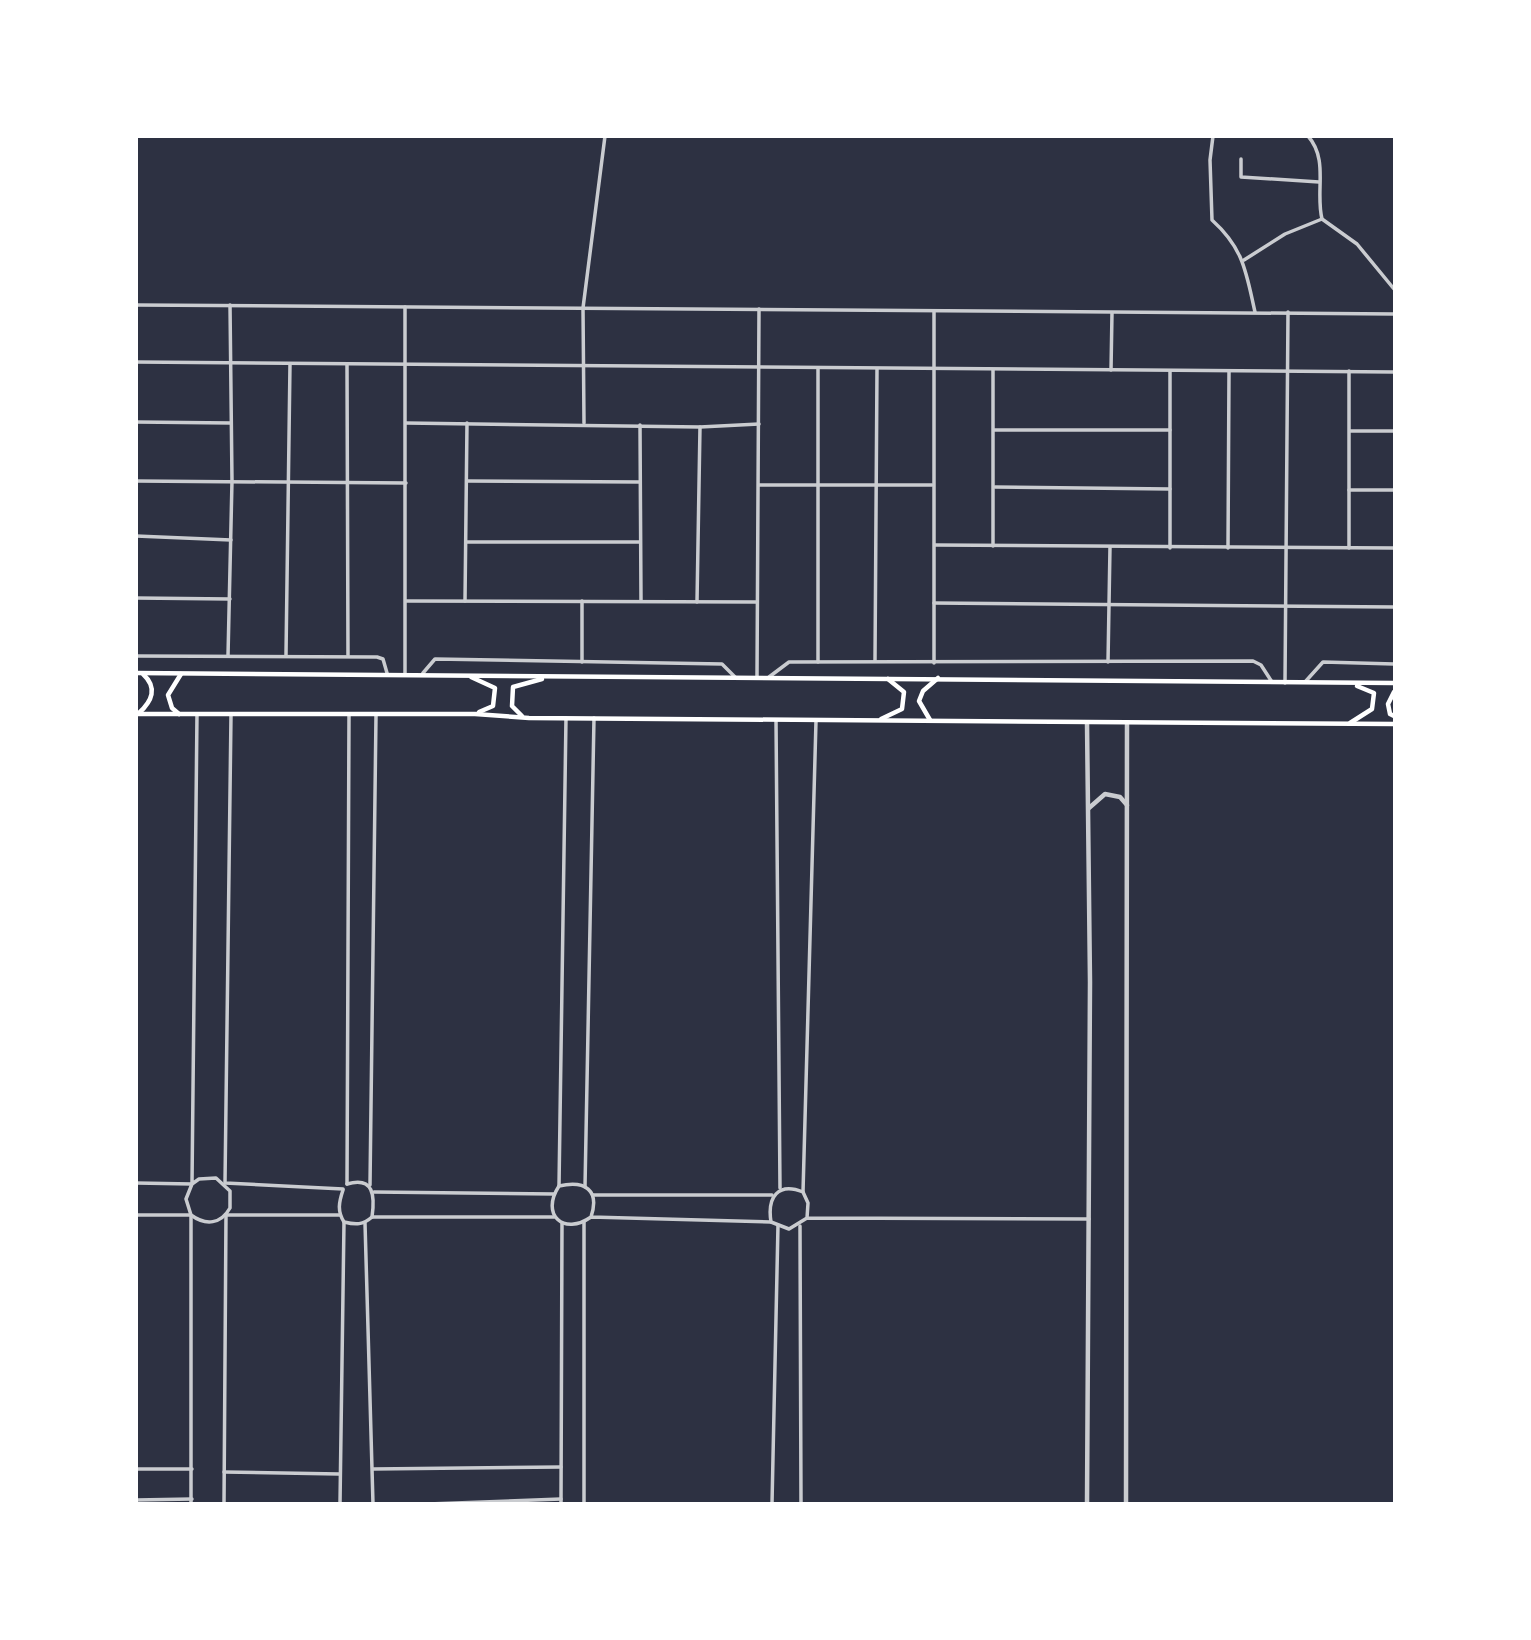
<svg xmlns="http://www.w3.org/2000/svg" width="1531" height="1640" font-family="'Archivo Narrow',sans-serif">
	<style>
		.lines { fill: none; stroke-linecap: round; stroke-linejoin: round }
		.minor { stroke: #caccd0; stroke-width: 3.5 }
		.tertiary { stroke: #caccd0; stroke-width: 4.5 }
		.secondary { stroke: #fff; stroke-width: 4.5 }
	</style>
	<rect width="100%" height="100%" fill="#2d3142"/>
	<g class="lines">
		<g class="minor">
			<path d="M1213,136l-3,24 2,60c32,29 34,52 43,92"/>
			<path d="M1308,136c21,24 7,55 14,83l35,25 37,45"/>
			<polyline points="1241,159 1241,177 1319,182"/>
			<polyline points="1244,260 1285,234 1322,219"/>
			<polyline points="136,305 1394,314"/>
			<polyline points="405,307 405,673"/>
			<polyline points="934,311 934,663"/>
			<polyline points="136,362 1394,372"/>
			<polyline points="347,365 348,655"/>
			<polyline points="993,370 993,546"/>
			<polyline points="1111,370 1112,313"/>
			<polyline points="1170,371 1170,548"/>
			<polyline points="136,422 231,423"/>
			<polyline points="406,423 700,427 759,424"/>
			<polyline points="584,423 583,308 605,136"/>
			<polyline points="640,425 641,601"/>
			<polyline points="994,430 1170,430"/>
			<polyline points="1350,431 1394,431"/>
			<polyline points="136,481 406,483"/>
			<polyline points="467,481 640,482"/>
			<polyline points="759,485 932,485"/>
			<polyline points="995,487 1170,489"/>
			<polyline points="1349,490 1394,490"/>
			<polyline points="136,536 231,540"/>
			<polyline points="466,542 640,542"/>
			<polyline points="935,545 1394,548"/>
			<polyline points="1228,548 1229,372"/>
			<polyline points="1349,548 1349,371"/>
			<polyline points="136,598 230,599"/>
			<polyline points="406,601 757,602"/>
			<polyline points="465,601 467,423"/>
			<polyline points="697,602 700,427"/>
			<polyline points="934,603 1394,607"/>
			<polyline points="286,655 290,364"/>
			<polyline points="136,656 377,657 383,659 387,673"/>
			<polyline points="228,656 232,481 230,305"/>
			<polyline points="875,661 877,369"/>
			<polyline points="582,662 582,601"/>
			<polyline points="818,662 818,369"/>
			<polyline points="1108,662 1110,547"/>
			<polyline points="423,673 435,659 722,664 735,677"/>
			<polyline points="757,677 759,309"/>
			<polyline points="769,677 789,662 1253,661 1261,665 1272,682"/>
			<polyline points="1305,682 1323,662 1394,664"/>
			<polyline points="1285,683 1288,312"/>
			<polyline points="231,715 225,1183 343,1189"/>
			<polyline points="776,720 780,1188"/>
			<path d="M136,1183l56,1 7,-5 17,-1 14,13v17c-9,16 -24,18 -39,7l-5,-16 6,-15 5,-470"/>
			<polyline points="347,1184 349,716"/>
			<path d="M347,1184c27,-8 28,12 25,33"/>
			<polyline points="370,1185 376,716"/>
			<polyline points="559,1186 566,718"/>
			<polyline points="585,1187 594,718"/>
			<path d="M343,1190c-4,12 -6,21 1,32 12,3 19,3 28,-5h182"/>
			<polyline points="374,1192 554,1194"/>
			<polyline points="803,1192 816,721"/>
			<polyline points="593,1195 772,1195"/>
			<polyline points="136,1215 191,1215 191,1504"/>
			<path d="M591,1217c9,-27 -6,-37 -32,-31 -19,29 5,50 32,31l180,5"/>
			<path d="M807,1218l1,-15 -5,-11c-25,-10 -36,5 -32,30l18,7 18,-11 282,1"/>
			<polyline points="584,1222 584,1504"/>
			<polyline points="365,1223 373,1504"/>
			<polyline points="800,1226 801,1504"/>
			<polyline points="136,1469 192,1469"/>
			<polyline points="373,1469 561,1467"/>
			<polyline points="224,1472 339,1474"/>
			<polyline points="136,1500 192,1499"/>
			<polyline points="224,1504 226,1215 340,1215"/>
			<polyline points="340,1504 344,1222"/>
			<polyline points="428,1504 561,1499"/>
			<polyline points="561,1504 562,1223"/>
			<polyline points="772,1504 778,1225"/>
		</g>
		<g class="tertiary">
			<polyline points="1089,808 1105,794 1120,797 1127,805"/>
			<polyline points="1087,1504 1090,982 1087,723"/>
			<polyline points="1126,1504 1127,723"/>
		</g>
		<g class="secondary">
			<polyline points="136,673 1394,683"/>
			<polyline points="471,677 495,688 493,706 479,712"/>
			<polyline points="1394,692 1388,704 1390,714 1394,716"/>
			<path d="M139,713c13,-12 19,-25 4,-39"/>
			<polyline points="136,714 475,714 529,718 1394,724"/>
			<polyline points="179,714 172,708 168,695 181,674"/>
			<polyline points="522,716 512,706 513,687 542,679"/>
			<polyline points="881,719 902,709 904,692 888,679"/>
			<polyline points="930,720 919,701 923,691 938,678"/>
			<polyline points="1350,723 1372,709 1374,693 1357,686"/>
		</g>
	</g>
	<rect width="1531" height="1640" fill="none" stroke="#ffffff" stroke-width="276"/>
</svg>
